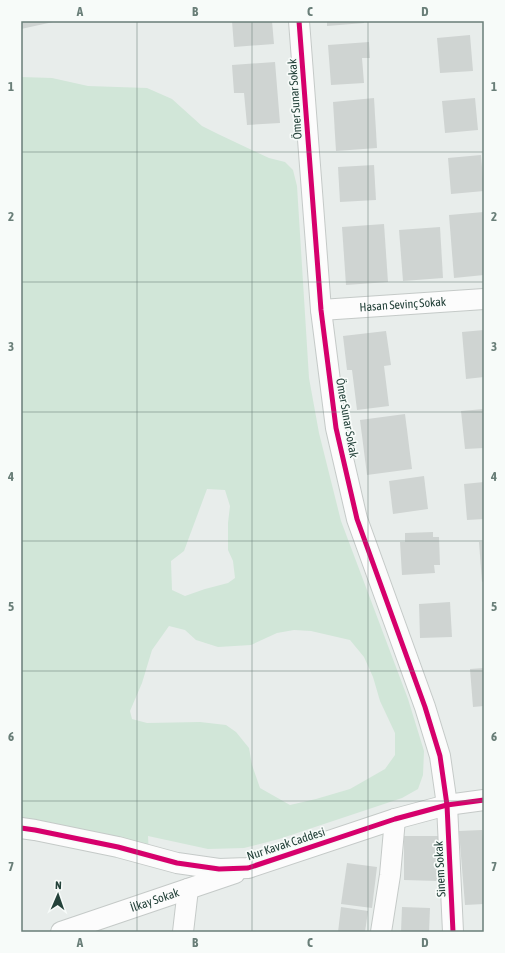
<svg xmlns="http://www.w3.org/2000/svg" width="505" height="953" font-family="'Asap Condensed',sans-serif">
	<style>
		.green { fill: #d1e6d8; fill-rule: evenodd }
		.building { fill: #cfd4d2 }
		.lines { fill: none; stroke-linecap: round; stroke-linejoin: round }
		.minor-casing { stroke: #c5cac8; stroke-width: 22 }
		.minor { stroke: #fcfcfc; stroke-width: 20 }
		.cycleway-casing { stroke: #f7fbf9; stroke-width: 8 }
		.cycleway { stroke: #d6006c; stroke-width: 5 }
		.grid { fill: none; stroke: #697e78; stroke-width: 1; stroke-opacity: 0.55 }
		.labels { text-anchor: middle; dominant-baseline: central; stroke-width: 3.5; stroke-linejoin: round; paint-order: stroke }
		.street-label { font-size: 12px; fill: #24423a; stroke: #f7fbf9 }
		.neatline { fill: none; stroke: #697e78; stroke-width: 1.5 }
		.grid-label { font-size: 13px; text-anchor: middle; font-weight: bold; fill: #697e78 }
	</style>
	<rect width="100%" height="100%" fill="#e8edeb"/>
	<path class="green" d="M21,77l31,1 36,8 59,2 25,11 30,27 16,8 51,24 16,4 8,8 4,16 12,192 10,55 22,88 67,178 16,52 -1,24 -5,14 -16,9 -123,41 -35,9 -36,1 -60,-13 1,19 -128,-27zM207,489l18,1 5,16 -2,17v27l5,11 2,17 -7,5 -23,6 -20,7 -13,-6 -1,-29 13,-10zM169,626l16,4 11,10 22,7 33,-2 26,-12 17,-3 17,1 39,9 14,17 9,20 7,24 15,32v22l-10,14 -35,20 -34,10 -26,6 -30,-17 -8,-23 -3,-17 -13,-16 -10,-7 -26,-3 -53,1 -15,-4 -2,-8 12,-28 10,-33z"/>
	<g class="building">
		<polygon points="21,21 53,21 53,22 21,29"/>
		<polygon points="232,21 272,21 274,44 234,47"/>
		<polygon points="327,21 364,21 364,23 327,26"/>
		<polygon points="470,35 473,71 440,73 437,38"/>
		<polygon points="369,42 370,58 362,58 364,83 331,85 328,45"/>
		<polygon points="275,62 280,123 247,125 244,93 234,93 232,65"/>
		<polygon points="374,98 377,148 336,151 333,102"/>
		<polygon points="475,98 478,130 445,133 442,101"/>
		<polygon points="481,155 484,191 451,194 448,158"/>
		<polygon points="374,165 376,200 340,202 338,167"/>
		<polygon points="484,212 484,275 454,278 449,215"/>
		<polygon points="384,224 388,282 346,285 342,227"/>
		<polygon points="440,227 443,278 403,281 399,230"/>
		<polygon points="484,330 484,377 466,379 462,332"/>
		<polygon points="386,331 391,365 384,366 389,406 357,410 352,370 347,370 343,336"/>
		<polygon points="484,409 484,448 465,449 461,411"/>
		<polygon points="405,414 412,469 367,475 360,420"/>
		<polygon points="424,476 428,509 393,514 389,481"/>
		<polygon points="484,482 484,519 467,520 464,484"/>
		<polygon points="433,532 433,537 439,537 440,565 434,565 435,573 402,575 400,542 405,542 405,533"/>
		<polygon points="479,542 484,542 484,581 482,582"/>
		<polygon points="450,602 452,637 420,638 419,604"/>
		<polygon points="484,668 484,706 473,707 470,669"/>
		<polygon points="482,830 484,850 484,904 465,905 459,831"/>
		<polygon points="404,836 439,836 438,881 404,880"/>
		<polygon points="347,863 377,867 372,908 341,904"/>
		<polygon points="341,907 368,911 365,932 338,932"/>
		<polygon points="402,907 430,908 429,932 401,932"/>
	</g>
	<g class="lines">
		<defs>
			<g id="minor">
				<polyline points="299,21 321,310 336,428 357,519 425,707 440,756 447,805 453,932"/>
				<path id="s1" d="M321,310l163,-11"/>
				<polyline points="21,828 35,830 118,847 177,863 219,869 248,868 395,819 447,805 484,800"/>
				<path id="s2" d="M61,932l174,-59"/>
				<polyline points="183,932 188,889"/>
				<polyline points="381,932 390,875 395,819"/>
			</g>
		</defs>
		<use href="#minor" class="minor-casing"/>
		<use href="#minor" class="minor"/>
		<defs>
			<g id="cycleway">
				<polyline points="299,21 321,310 336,428 357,519 425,707 440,756 447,805 453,932"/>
				<polyline points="21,828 35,830 118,847 177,863 219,869 248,868 395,819 447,805 484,800"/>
			</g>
		</defs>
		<use href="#cycleway" class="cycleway-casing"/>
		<use href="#cycleway" class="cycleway"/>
	</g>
	<path class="grid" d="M137,21v911M252,21v911M368,21v911M21,152h463M21,282h463M21,412h463M21,541h463M21,671h463M21,801h463"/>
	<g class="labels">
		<g class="street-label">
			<text transform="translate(295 99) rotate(-94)">Ömer Sunar Sokak</text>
			<text stroke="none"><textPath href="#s1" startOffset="82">Hasan Sevinç Sokak</textPath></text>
			<text transform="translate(347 418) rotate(80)">Ömer Sunar Sokak</text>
			<text transform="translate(286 844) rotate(-18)">Nur Kavak Caddesi</text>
			<text transform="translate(440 869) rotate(-93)">Sinem Sokak</text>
			<text stroke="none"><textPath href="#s2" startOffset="99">İlkay Sokak</textPath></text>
		</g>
	</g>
	<rect width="505" height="953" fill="none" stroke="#f7fbf9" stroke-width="44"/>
	<g transform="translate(58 895) rotate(2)" stroke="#f7fbf9" stroke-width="3" paint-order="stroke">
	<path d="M0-3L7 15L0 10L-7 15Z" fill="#24423a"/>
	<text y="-6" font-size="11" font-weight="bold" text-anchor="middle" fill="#24423a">N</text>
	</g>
	<rect x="22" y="22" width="461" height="909" class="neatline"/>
	<g class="grid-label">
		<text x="80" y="16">A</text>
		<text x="195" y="16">B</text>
		<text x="310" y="16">C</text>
		<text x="425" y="16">D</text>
		<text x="11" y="91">1</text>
		<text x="494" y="91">1</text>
		<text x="11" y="221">2</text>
		<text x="494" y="221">2</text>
		<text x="11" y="351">3</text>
		<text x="494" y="351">3</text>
		<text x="11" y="481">4</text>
		<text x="494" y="481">4</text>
		<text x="11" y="611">5</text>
		<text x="494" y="611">5</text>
		<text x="11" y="741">6</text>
		<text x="494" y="741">6</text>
		<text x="11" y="871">7</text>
		<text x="494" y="871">7</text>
		<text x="80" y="947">A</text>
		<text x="195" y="947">B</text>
		<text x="310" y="947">C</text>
		<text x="425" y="947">D</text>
	</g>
</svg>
